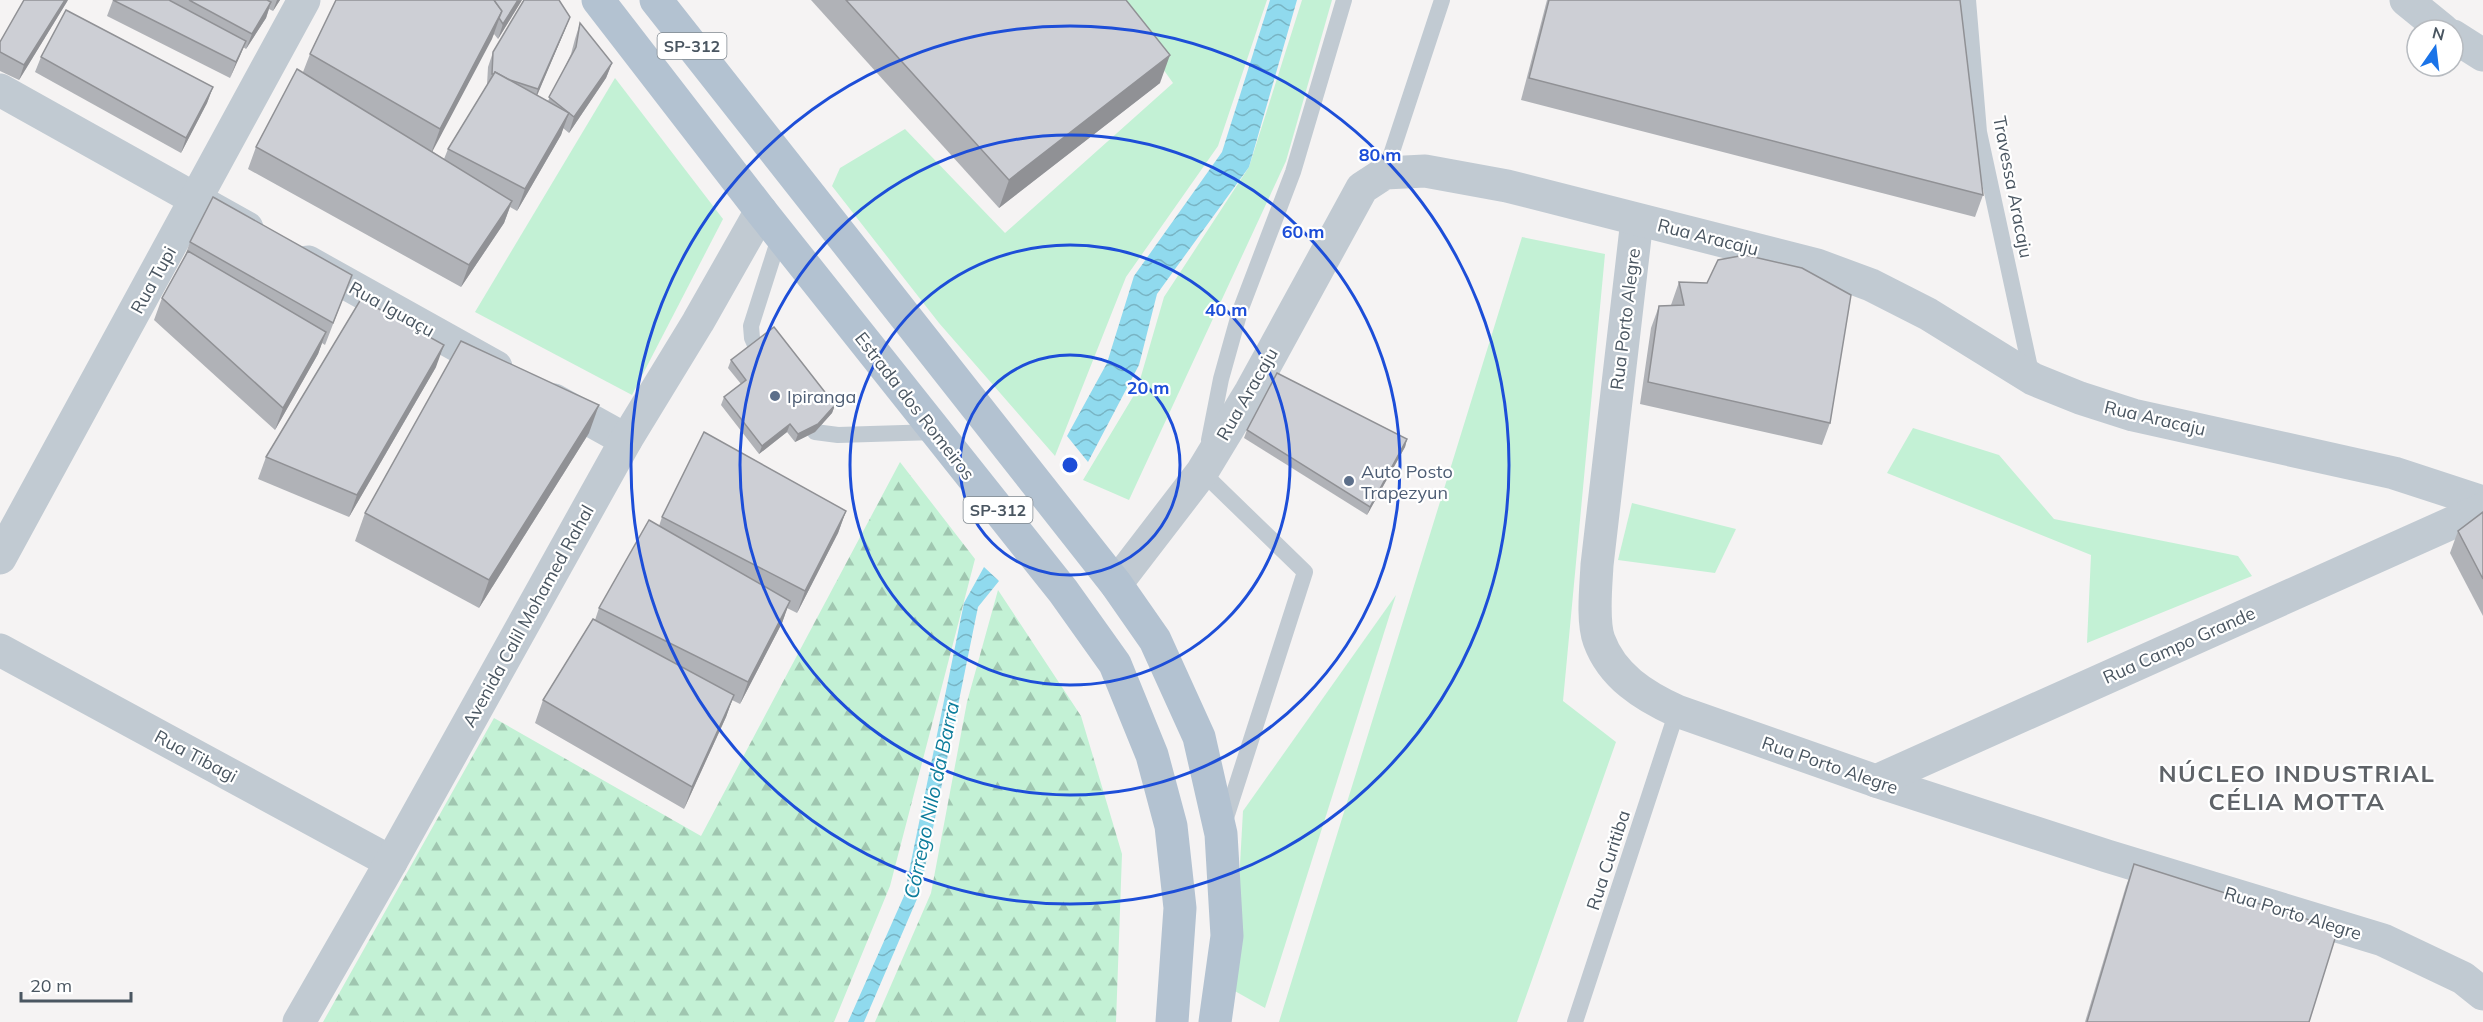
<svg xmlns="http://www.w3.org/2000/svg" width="2483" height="1022" font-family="Mulish,sans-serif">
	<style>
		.green { fill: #c3f1d5 }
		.forest { fill: url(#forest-firs) }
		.water { fill: url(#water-waves) }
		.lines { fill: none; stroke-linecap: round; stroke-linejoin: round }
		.lane { stroke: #c1cad2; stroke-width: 16 }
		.street { stroke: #c1cad2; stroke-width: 33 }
		.primary { stroke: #b3c2d1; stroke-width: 33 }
		.wall { fill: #b0b2b7 }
		.shaded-wall { fill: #909195 }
		.building { fill: #cdcfd5; stroke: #909195; stroke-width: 1.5 }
		.ring { fill: none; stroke: #1d4ed8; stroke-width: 3 }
		.service-dot { fill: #5c6f8a; stroke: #fff; stroke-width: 2 }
		.labels { text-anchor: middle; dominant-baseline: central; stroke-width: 4.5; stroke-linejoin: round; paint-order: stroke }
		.shield { fill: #fff; stroke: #808990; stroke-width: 1.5 }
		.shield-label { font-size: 16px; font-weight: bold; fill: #4a5661 }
		.street-label { font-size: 18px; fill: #4a5661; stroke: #fff }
		.service-label { font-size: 18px; fill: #4e5e75; stroke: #fff; text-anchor: start }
		.water-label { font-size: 20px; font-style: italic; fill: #0c7c9b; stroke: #fff }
		.district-label { font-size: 24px; font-weight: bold; letter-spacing: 1.5px; fill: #5f6368; stroke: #fff }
		.centre { fill: #1d4ed8; stroke: #fff; stroke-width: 3 }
		.ring-label { font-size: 18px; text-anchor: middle; font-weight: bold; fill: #1d4ed8; stroke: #fff; stroke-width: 4.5; stroke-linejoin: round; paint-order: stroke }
	</style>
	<defs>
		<pattern id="forest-firs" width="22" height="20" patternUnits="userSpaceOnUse" patternTransform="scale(1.5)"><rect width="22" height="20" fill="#c3f1d5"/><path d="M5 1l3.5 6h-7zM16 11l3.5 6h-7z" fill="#a0c6b0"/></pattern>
		<pattern id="water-waves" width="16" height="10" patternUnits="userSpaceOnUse" patternTransform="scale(1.5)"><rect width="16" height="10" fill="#90daee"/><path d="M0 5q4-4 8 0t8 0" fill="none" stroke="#78b4c4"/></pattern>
	</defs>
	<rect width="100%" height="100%" fill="#f5f3f3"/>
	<g class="green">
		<polygon points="1114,0 1267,0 1218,146 1126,277 1055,456 939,323 832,186 840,168 905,129 1005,233 1173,83"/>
		<polygon points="1302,0 1332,0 1286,161 1129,500 1083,480 1137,390 1164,297 1249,167"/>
		<polygon points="615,78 723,219 632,395 475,312"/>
		<polygon points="1522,237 1605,254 1563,701 1616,742 1517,1022 1279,1022"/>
		<polygon points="1913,428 1999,455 2054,519 2238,556 2252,576 2087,643 2091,555 1887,473"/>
		<polygon points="1632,503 1736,529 1715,573 1618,560"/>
		<polygon points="1396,595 1265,1008 1233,990 1243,811"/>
	</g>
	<g class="forest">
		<polygon points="900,462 975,559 890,886 834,1022 323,1022 494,718 701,836"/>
		<polygon points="998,590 1081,716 1122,854 1116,1022 875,1022 931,893 967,702"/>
	</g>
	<g class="water">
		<polygon points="1270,0 1297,0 1249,167 1157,294 1139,365 1088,462 1067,436 1107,363 1134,276 1222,152"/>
		<polygon points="984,567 999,581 978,607 920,892 864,1022 848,1022 904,896 964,603"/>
	</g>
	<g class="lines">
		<g class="lane">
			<polyline points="1968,0 1979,132 2032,377"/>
			<polyline points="1385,173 1442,0"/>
			<polyline points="756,347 752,338 751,326 780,235"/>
			<polyline points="815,432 838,435 936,432"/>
			<polyline points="1209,440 1221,379 1240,311 1293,172 1344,0"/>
			<polyline points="1203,468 1202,472 1305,572 1224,824"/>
			<polyline points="1575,1022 1677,711"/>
		</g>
		<g class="street">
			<polyline points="2406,0 2443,30"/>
			<polyline points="2453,36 2483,55"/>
			<polyline points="0,90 247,228"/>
			<path d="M1637,220l-40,345c-1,21 -5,56 2,75 13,36 45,56 78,71l199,70 231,75 276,84 80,38 20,16"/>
			<polyline points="308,262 496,367"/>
			<polyline points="554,400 626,440"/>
			<polyline points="0,558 304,0"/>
			<polyline points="1116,584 1202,472 1251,391 1362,188 1385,173 1425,171 1507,186 1817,265 1871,285 1928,314 2033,379 2080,398 2133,415 2394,473 2483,502"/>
			<polyline points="0,650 391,862"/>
			<polyline points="1876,781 2483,509"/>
			<polyline points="299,1022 391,862 626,440 698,322 761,211"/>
		</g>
		<g class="primary">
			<polyline points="598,0 761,211 1063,591 1115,664 1152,755 1171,826 1180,908 1172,1022"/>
			<polyline points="656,0 1116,584 1155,640 1199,737 1221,834 1227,936 1215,1022"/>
		</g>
	</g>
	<g class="wall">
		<polygon points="68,0 19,80 0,71 0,42"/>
		<polygon points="113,0 280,0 273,11 269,9 266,18 246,49 243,47 230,78 107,16"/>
		<polygon points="522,0 498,39 494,34 432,151 444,159 448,149 487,85 488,67 493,52 570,17 564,32 537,95 548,101 571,54 575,39 580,23 612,63 606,78 569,133 563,128 561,135 517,211 510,207 504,223 461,287 248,169 256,147 303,72 310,54"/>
		<polygon points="811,0 1126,0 1160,83 999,208"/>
		<polygon points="1547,0 1960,0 1983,195 1975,217 1521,100"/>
		<polygon points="41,57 213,87 207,103 181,153 35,72"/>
		<polygon points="190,242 352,275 325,345 322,343 318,354 275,430 154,320 162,298 185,256"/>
		<polygon points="1679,282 1830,423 1822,445 1640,404 1651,328 1659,306 1671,305"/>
		<polygon points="731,360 835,405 832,413 815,432 795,442 787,432 759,454 721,405 724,397 741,384 728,368"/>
		<polygon points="436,367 349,517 258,479 266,457"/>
		<polygon points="1247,430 1407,439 1405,447 1367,515 1244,438"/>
		<polygon points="589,433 479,608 355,541 365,513"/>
		<polygon points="846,511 838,533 797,613 787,608 782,623 740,704 732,700 726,717 684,809 535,723 543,700 595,620 599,608 659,526 662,517"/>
		<polygon points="2483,512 2483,616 2450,553 2458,531"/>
		<polygon points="2134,864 2309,1022 2085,1022 2126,886"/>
	</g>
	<g class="shaded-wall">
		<polygon points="65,0 68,0 19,80 24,65"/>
		<polygon points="277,0 280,0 273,11"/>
		<polygon points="518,0 522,0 498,39 503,24"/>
		<polygon points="271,2 266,18 246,49 252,34"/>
		<polygon points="502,11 492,39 430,156 440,129"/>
		<polygon points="570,17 564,32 533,105 538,89"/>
		<polygon points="246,41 240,56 230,78 236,62"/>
		<polygon points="1170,55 1160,83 999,208 1009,180"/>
		<polygon points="612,63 606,78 569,133 574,117"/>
		<polygon points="213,87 207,103 181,153 186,138"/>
		<polygon points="569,113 561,135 517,211 525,189"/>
		<polygon points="512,201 504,223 461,287 469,265"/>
		<polygon points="326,332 318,354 275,430 283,408"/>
		<polygon points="444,345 436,367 349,517 357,495"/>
		<polygon points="599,405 589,433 479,608 489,580"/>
		<polygon points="835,405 832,413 815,432 795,442 798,434"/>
		<polygon points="790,424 787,432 759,454 762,446"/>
		<polygon points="1407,439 1405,447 1367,515 1370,507"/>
		<polygon points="846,511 838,533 797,613 805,591"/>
		<polygon points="790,601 782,623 740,704 748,682"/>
		<polygon points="734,695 726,717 684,809 692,787"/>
	</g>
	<g class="building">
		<polygon points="24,0 65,0 24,65 0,52 0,42"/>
		<polygon points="113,0 169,0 246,41 236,62"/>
		<polygon points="189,0 267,0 271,2 252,34"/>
		<polygon points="336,0 494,0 502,11 440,129 310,54"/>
		<polygon points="494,0 518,0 503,24 499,18 502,11"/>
		<polygon points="524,0 559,0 570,17 538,89 510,80 495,72 494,74 492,74 493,52"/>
		<polygon points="846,0 1126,0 1170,55 1009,180"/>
		<polygon points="1549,0 1960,0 1983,195 1529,78"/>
		<polygon points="66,10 213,87 186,138 41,57"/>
		<polygon points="580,23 612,63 574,117 549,97 576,47"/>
		<polygon points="297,69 512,201 469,265 256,147"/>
		<polygon points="495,72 569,113 525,189 448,149"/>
		<polygon points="213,197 352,275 333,323 190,242"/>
		<polygon points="188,251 326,332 283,408 162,298"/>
		<polygon points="1745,255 1802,268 1851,295 1830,423 1648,382 1659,306 1684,305 1679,282 1707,283 1718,260"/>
		<polygon points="361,299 444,345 357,495 266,457"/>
		<polygon points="774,327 835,405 818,424 798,434 790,424 762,446 724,397 746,380 731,360"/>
		<polygon points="461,341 599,405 489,580 365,513"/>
		<polygon points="1277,373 1407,439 1370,507 1247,430"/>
		<polygon points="704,432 846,511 805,591 662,517"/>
		<polygon points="2483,512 2483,579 2458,531"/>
		<polygon points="649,520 790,601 748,682 599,608"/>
		<polygon points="593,619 734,695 692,787 543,700"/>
		<polygon points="2134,864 2338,929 2309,1022 2087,1022"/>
	</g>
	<g class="ring">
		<circle cx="1070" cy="465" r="110"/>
		<circle cx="1070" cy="465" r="220"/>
		<circle cx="1070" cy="465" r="330"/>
		<circle cx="1070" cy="465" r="439"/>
	</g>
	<g class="service-dot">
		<circle cx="775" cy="396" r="6"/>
		<circle cx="1349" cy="481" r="6"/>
	</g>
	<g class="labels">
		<g class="shield">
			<rect x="657.5" y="33" width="69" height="26" rx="4.5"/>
			<rect x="963.5" y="497" width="69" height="26" rx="4.5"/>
		</g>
		<g class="shield-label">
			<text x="692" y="46">SP-312</text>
			<text x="998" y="510">SP-312</text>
		</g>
		<g class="street-label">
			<text transform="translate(2013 187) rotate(79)">Travessa Aracaju</text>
			<text transform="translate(1708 237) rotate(14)">Rua Aracaju</text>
			<text transform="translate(153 280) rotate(-61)">Rua Tupi</text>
			<text transform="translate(392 309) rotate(29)">Rua Iguaçu</text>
			<text transform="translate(1625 319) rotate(-83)">Rua Porto Alegre</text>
			<text transform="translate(1247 394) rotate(-60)">Rua Aracaju</text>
			<text transform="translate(915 406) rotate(52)">Estrada dos Romeiros</text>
			<text transform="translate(2155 418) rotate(13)">Rua Aracaju</text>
			<text transform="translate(528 616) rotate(-61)">Avenida Calil Mohamed Rahal</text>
			<text transform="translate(2179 645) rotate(-24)">Rua Campo Grande</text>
			<text transform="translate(196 756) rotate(28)">Rua Tibagi</text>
			<text transform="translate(1830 765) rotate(19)">Rua Porto Alegre</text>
			<text transform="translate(1608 860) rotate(-72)">Rua Curitiba</text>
			<text transform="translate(2293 913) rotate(17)">Rua Porto Alegre</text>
		</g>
		<g class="service-label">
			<text x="787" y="396">Ipiranga</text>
			<text x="1361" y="471">Auto Posto<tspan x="1361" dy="21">Trapezyun</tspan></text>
		</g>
		<g class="water-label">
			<text transform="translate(931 800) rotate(-78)">Córrego Nilo da Barra</text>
		</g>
		<g class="district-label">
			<text x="2297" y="773">NÚCLEO INDUSTRIAL<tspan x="2297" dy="28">CÉLIA MOTTA</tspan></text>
		</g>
	</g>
	<circle cx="1070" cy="465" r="9" class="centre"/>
	<g class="ring-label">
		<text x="1380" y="161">80 m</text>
		<text x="1303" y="238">60 m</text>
		<text x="1226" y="316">40 m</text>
		<text x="1148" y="394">20 m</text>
	</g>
	<g transform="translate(2435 48) rotate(14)"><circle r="28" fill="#ffffff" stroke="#b7bbc0" stroke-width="1.5"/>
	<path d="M0-4.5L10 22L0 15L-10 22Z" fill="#1a73e8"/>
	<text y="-9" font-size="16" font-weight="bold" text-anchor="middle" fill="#4a5661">N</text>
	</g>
	<path d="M21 992v9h110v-9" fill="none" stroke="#4a5661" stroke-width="3"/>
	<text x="30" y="992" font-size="18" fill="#4a5661" stroke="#ffffff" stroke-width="4.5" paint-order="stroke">20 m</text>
</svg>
